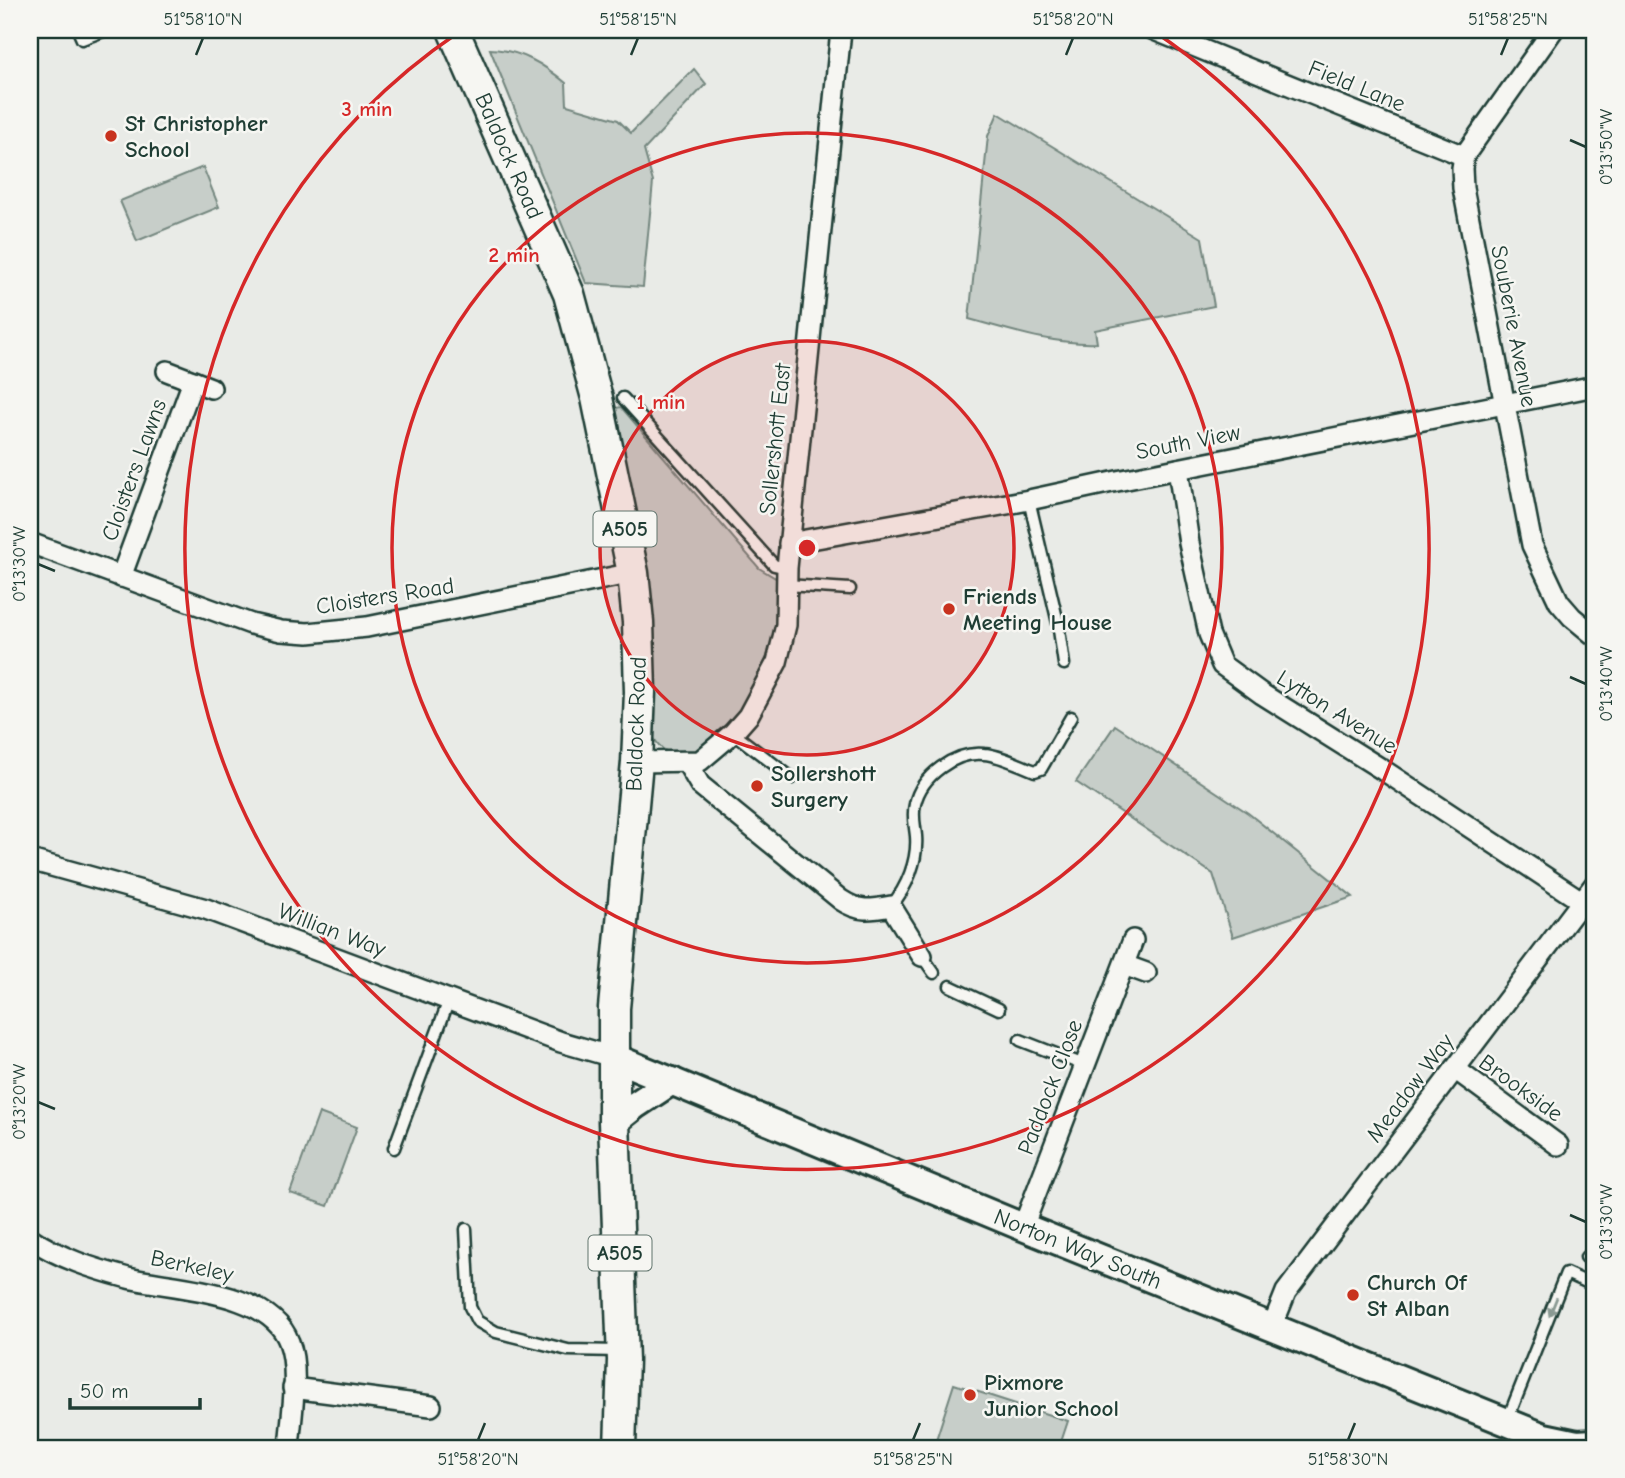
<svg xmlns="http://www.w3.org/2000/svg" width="1625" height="1478" font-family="'Comic Neue',sans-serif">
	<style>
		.green { fill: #c7cec9; stroke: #73867e; stroke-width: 2 }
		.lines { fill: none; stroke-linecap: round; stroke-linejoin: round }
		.lane-casing { stroke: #1f3d34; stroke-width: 15 }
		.street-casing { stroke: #1f3d34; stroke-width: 24 }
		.secondary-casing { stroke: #1f3d34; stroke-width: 32 }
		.primary-casing { stroke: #1f3d34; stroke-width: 35 }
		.lane { stroke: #f6f6f2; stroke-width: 10 }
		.street { stroke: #f6f6f2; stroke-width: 19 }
		.secondary { stroke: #f6f6f2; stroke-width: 26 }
		.primary { stroke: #f6f6f2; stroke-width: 30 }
		.oneway { fill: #8a9a93 }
		.ticks { fill: none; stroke: #1f3d34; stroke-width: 2.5 }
		.ring { fill: none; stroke: #d62828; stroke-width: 3.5 }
		.poi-dot { fill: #c8321e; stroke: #f6f6f2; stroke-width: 2.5 }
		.labels { text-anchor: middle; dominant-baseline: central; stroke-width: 5; stroke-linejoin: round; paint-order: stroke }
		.shield { fill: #f6f6f2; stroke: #60746d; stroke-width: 2 }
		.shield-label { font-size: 21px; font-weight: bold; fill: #1f3d34 }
		.street-label { font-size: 23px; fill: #1f3d34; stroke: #f6f6f2 }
		.poi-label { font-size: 23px; font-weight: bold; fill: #1f3d34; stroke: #f6f6f2; text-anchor: start }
		.centre { fill: #d62828; stroke: #f6f6f2; stroke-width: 3.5 }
		.ring-label { font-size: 21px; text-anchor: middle; font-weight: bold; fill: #d62828; stroke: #f6f6f2; stroke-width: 5; stroke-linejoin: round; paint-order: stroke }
		.neatline { fill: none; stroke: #1f3d34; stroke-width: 2.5 }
		.ticks-label { font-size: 18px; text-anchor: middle; fill: #1f3d34 }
	</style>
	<rect width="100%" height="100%" fill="#e9ebe7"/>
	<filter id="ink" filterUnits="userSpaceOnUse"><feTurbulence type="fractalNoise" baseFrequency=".0143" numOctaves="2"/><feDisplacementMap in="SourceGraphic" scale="14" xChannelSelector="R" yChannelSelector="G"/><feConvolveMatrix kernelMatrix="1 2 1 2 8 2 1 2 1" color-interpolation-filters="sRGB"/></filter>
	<g filter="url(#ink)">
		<g class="green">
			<path d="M490,49c31,1 53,15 76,34l1,22 51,15 13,13 63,-64 12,15 -62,66 9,32 -10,105 -57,-4z"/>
			<path d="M998,113l204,125 12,68 -119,24 2,13c-43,2 -87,-13 -128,-24l19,-183z"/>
			<polygon points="203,167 219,207 137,241 120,201"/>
			<path d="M621,407l138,161 18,11c10,50 -34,168 -91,174 -18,2 -25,-2 -34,-18l-41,-326z"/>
			<polygon points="1115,725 1248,813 1353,897 1233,937 1213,874 1076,782"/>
			<polygon points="319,1113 357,1127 328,1206 290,1193"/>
			<polygon points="954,1384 1068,1421 1059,1448 939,1448 934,1446"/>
		</g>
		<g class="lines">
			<defs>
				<g id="lane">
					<polyline points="78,30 82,39 106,30"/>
					<polyline points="623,398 774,565 787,568"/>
					<polyline points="1029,500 1058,623 1064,664"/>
					<polyline points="786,585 850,589"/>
					<polyline points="733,733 792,778"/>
					<path d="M891,906c16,-18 27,-46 25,-70 -1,-11 -4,-20 -1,-32 6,-28 40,-53 69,-50 16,1 35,11 51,17l6,-2 30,-52"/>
					<polyline points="922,956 934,973"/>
					<polyline points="950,986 999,1009"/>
					<polyline points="1020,1040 1084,1065"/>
					<polyline points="394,1148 449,1000"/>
					<polyline points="466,1229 470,1307 477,1321 496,1332 568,1350 619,1351"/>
					<polyline points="1586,1257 1595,1266"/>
					<polyline points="1507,1421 1566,1273 1595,1286"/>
				</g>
				<g id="street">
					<polyline points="1154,30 1464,156"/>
					<polyline points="1553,30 1464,156 1462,168 1463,188 1532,545 1559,602 1572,617 1595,636"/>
					<polyline points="167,371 211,388"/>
					<polyline points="1178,469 1189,543 1209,634 1222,665 1262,694 1383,770 1595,910"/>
					<polyline points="30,543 251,624 281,631 308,633 367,627 633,573"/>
					<polyline points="789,543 1029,500 1117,481 1595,386"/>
					<polyline points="121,577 193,381"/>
					<polyline points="637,762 700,761 733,733 748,716 777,662 786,625 787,568 841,30"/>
					<path d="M687,763l13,22 141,115c18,12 29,10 50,6l31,50"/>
					<polyline points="30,860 206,909 561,1042 613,1057"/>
					<polyline points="1124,965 1146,973"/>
					<polyline points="1455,1069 1558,1145"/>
					<polyline points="1023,1227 1133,940"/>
					<path d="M30,1238c29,20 64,31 98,40 47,11 142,12 161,64 11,28 2,76 0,106"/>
					<polyline points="1272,1327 1286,1292 1595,884"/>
					<polyline points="293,1388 431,1406"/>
				</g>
				<g id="secondary">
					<polyline points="613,1057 1023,1227 1544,1437 1577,1444 1594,1443"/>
					<polyline points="614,1122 634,1106 672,1081"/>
				</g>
				<polyline id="primary" points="453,30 569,294 597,398 633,573 638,622 640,692 637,762 614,1008 614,1122 623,1360 620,1448"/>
			</defs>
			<use href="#lane" class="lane-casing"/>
			<use href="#street" class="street-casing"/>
			<use href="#secondary" class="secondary-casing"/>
			<use href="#primary" class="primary-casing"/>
			<use href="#lane" class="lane"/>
			<use href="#street" class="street"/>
			<use href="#secondary" class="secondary"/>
			<use href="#primary" class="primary"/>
		</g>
		<defs><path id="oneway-solid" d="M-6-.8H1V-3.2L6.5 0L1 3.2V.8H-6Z" transform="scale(1.75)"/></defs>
		<use class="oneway" href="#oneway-solid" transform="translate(1553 1307) rotate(112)"/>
	</g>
	<path class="ticks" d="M196,55l7,-17M631,55l7,-17M1066,55l7,-17M1501,55l7,-17M1570,140l16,7M38,564l17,7M1570,677l16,7M38,1102l17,7M1570,1215l16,7M478,1440l7,-17M913,1440l7,-17M1348,1440l7,-17"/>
	<circle cx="807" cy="548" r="207" fill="#d62828" fill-opacity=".12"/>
	<g class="ring">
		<circle cx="807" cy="548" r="207"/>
		<circle cx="807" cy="548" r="415"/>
		<path d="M1155 32A622 622 0 1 1 459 32"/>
	</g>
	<g class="poi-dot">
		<circle cx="111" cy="136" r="7"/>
		<circle cx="949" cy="609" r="7"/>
		<circle cx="757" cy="786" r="7"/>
		<circle cx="1353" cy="1295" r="7"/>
		<circle cx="970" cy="1395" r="7"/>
	</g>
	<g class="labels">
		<g class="shield">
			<rect x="593.5" y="511.5" width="63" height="35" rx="5"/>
			<rect x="588.5" y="1235.5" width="63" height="35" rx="5"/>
		</g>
		<g class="shield-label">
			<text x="625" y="529">A505</text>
			<text x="620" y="1253">A505</text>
		</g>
		<g class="street-label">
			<text transform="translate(1357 86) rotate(22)">Field Lane</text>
			<text transform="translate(509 156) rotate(66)">Baldock Road</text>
			<text transform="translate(1514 326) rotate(79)">Souberie Avenue</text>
			<text transform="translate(775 439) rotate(-84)">Sollershott East</text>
			<text transform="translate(1188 442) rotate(-11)">South View</text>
			<text transform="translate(134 470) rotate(-70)">Cloisters Lawns</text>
			<text transform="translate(385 596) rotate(-9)">Cloisters Road</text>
			<text transform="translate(1337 712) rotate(32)">Lytton Avenue</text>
			<text transform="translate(636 724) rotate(-88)">Baldock Road</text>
			<text transform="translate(332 930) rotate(21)">Willian Way</text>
			<text transform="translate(1050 1087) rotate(-69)">Paddock Close</text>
			<text transform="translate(1410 1088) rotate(-53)">Meadow Way</text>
			<text transform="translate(1521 1088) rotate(36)">Brookside</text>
			<text transform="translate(1078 1249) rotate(22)">Norton Way South</text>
			<text transform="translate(192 1266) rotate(12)">Berkeley</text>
		</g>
		<g class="poi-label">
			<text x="125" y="123">St Christopher<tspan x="125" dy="26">School</tspan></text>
			<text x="963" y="596">Friends<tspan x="963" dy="26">Meeting House</tspan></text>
			<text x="771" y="773">Sollershott<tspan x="771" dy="26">Surgery</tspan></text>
			<text x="1367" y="1282">Church Of<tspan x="1367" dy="26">St Alban</tspan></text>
			<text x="984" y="1382">Pixmore<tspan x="984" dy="26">Junior School</tspan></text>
		</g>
	</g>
	<circle cx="807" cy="548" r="10" class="centre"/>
	<g class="ring-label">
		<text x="367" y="116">3 min</text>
		<text x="514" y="262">2 min</text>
		<text x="661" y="409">1 min</text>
	</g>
	<rect width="1625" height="1478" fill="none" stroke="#f6f6f2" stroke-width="77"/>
	<path d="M70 1398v10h130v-10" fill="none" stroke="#1f3d34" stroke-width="3.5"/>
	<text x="80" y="1398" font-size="21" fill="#1f3d34" stroke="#f6f6f2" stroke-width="5" paint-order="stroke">50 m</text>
	<rect x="38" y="38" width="1548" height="1402" class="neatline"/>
	<g class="ticks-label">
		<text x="203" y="25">51°58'10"N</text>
		<text x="638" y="25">51°58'15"N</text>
		<text x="1073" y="25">51°58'20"N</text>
		<text x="1508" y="25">51°58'25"N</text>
		<text transform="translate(1606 147) rotate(-90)" y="6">0°13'50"W</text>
		<text transform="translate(19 564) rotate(-90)" y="6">0°13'30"W</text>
		<text transform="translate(1606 684) rotate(-90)" y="6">0°13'40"W</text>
		<text transform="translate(19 1102) rotate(-90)" y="6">0°13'20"W</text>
		<text transform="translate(1606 1222) rotate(-90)" y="6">0°13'30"W</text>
		<text x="478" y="1465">51°58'20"N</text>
		<text x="913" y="1465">51°58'25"N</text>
		<text x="1348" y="1465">51°58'30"N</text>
	</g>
</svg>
